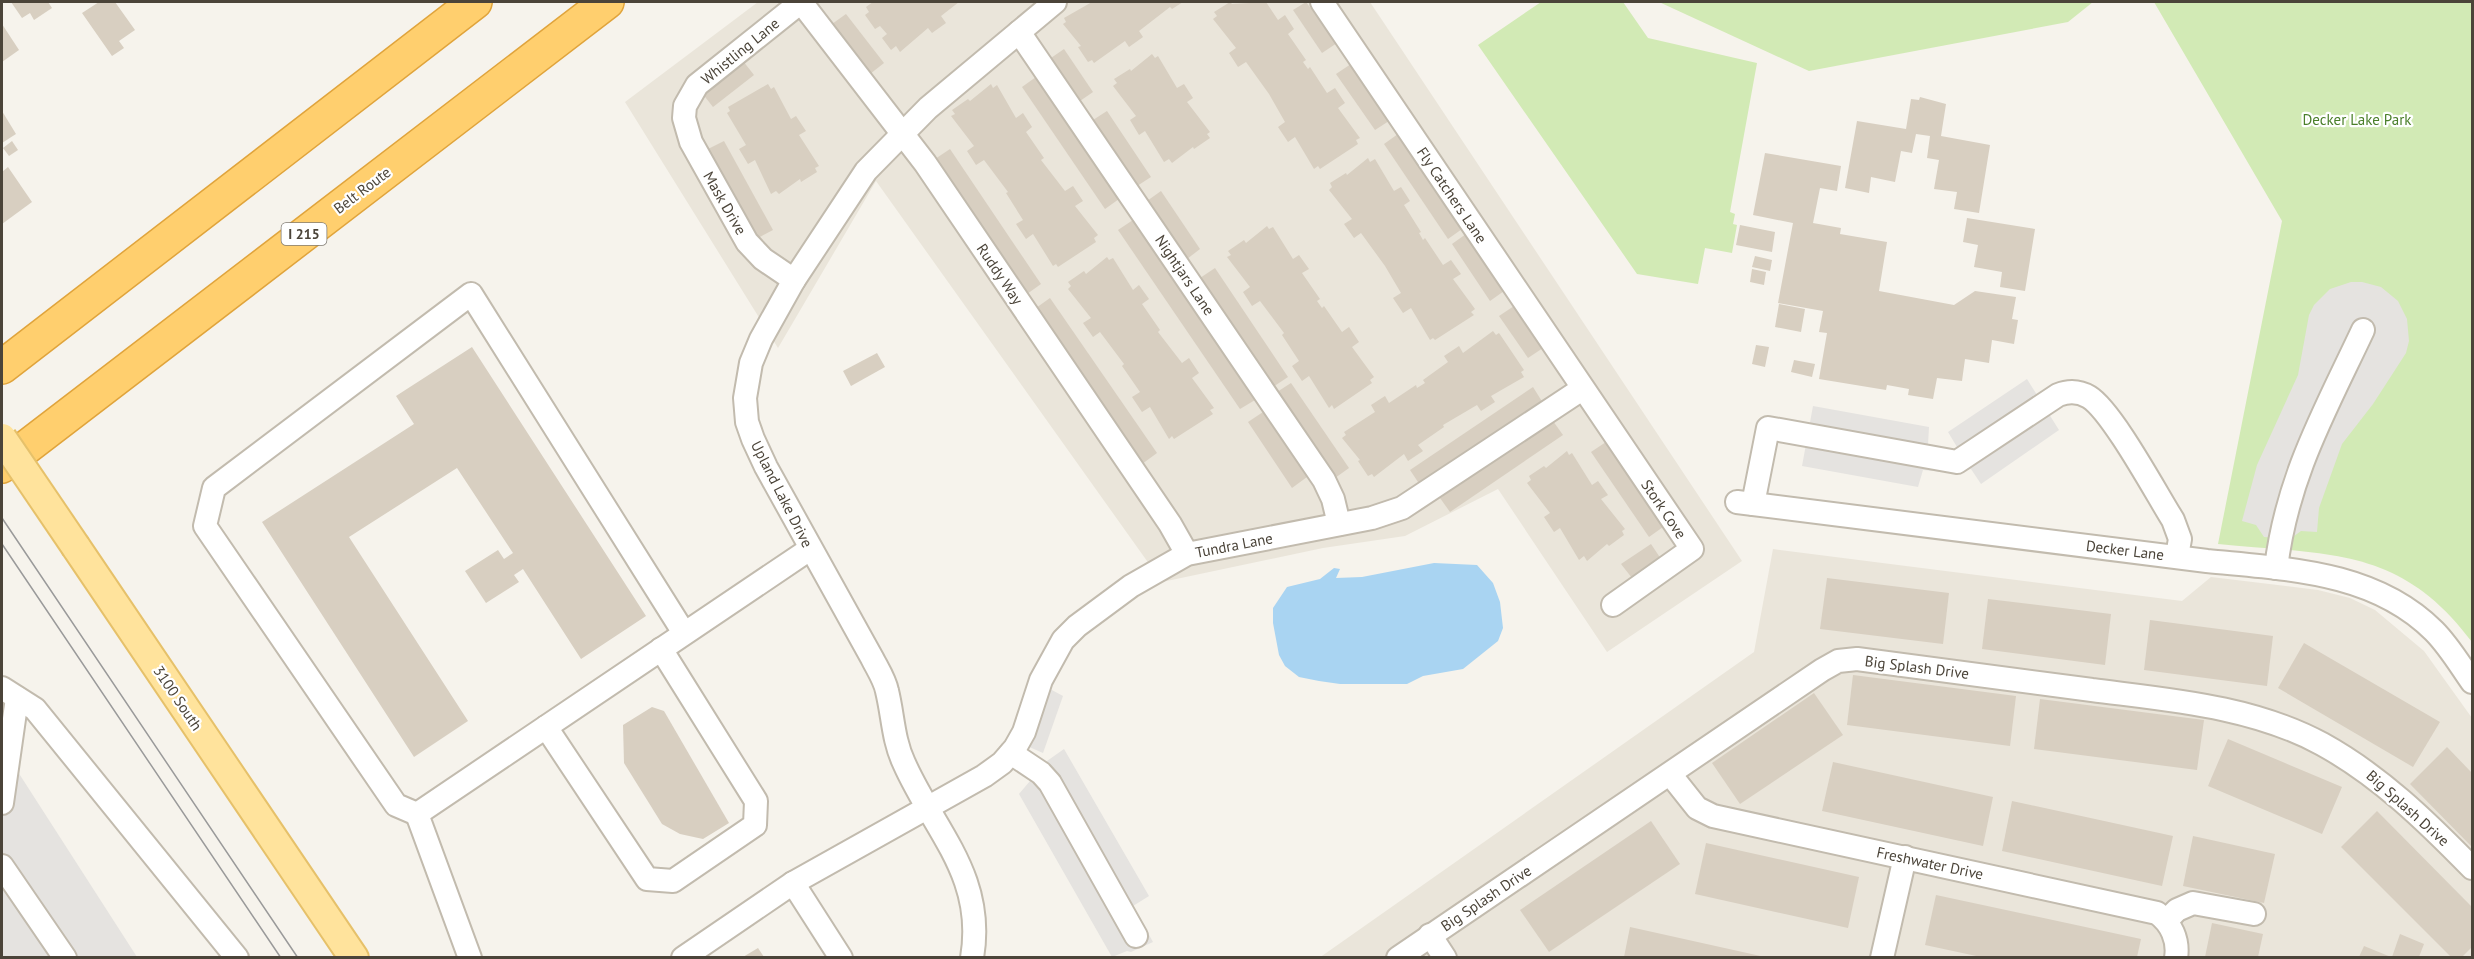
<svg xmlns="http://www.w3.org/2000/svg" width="2474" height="959" font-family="'PT Sans',sans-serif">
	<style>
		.residential { fill: #eae5da }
		.green { fill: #d2eab5 }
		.parking { fill: #e5e3e0 }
		.water { fill: #a9d4f2 }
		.building { fill: #d8cfc1 }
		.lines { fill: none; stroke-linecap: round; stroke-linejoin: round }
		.minor-casing { stroke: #c2bbae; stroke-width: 26 }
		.major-casing { stroke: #e6c16a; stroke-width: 32 }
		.highway-casing { stroke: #e0a43c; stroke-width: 36 }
		.minor { stroke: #fff; stroke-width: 22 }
		.major { stroke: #ffe39c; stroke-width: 28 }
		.highway { stroke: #ffcf6e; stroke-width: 33 }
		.tram { stroke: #9a9a9a; stroke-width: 1.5 }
		.major-bridge-casing { stroke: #e6c16a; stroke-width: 32; stroke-linecap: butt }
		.major-bridge { stroke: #ffe39c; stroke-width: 28 }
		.labels { text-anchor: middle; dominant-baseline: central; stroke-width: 4.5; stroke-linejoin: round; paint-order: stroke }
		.shield { fill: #fff; stroke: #817c74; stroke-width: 1.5 }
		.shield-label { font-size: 14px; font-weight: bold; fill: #4b4439 }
		.street-label { font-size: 15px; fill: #4b4439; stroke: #fff }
		.park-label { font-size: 15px; fill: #4a7f2a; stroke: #fff }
	</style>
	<rect width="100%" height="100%" fill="#f6f3ec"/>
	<g class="residential">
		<polygon points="758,2 1370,2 1742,561 1607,652 1498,489 1405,536 1323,548 1162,582 876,181 778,348 625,102"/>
		<polygon points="1773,549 2182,601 2211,577 2318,590 2350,598 2375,610 2424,651 2472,718 2472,957 1319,958 1754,652"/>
	</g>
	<g class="green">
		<polygon points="1541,2 1623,2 1648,38 1757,63 1730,212 1735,214 1733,224 1737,225 1732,253 1705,248 1698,284 1637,274 1478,45"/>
		<polygon points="1659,2 2093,2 2068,22 1809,71"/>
		<path d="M2154,2h318v640c-72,-97 -146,-87 -254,-98l64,-323z"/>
	</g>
	<g class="parking">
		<polygon points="2351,282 2362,282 2381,287 2398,301 2407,319 2409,341 2406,353 2373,404 2342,444 2319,508 2317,532 2301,531 2290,539 2264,537 2256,525 2242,521 2257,465 2298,375 2309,315 2314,305 2330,289"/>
		<polygon points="2027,379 2059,430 1981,484 1971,469 1956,473 1923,470 1918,487 1802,466 1813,406 1929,427 1928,445 1954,451 1957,447 1948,432"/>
		<polygon points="1050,689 1063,696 1043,753 1027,746"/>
		<polygon points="1064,749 1149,896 1133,906 1153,942 1131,952 1127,951 1112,957 1019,794 1047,761"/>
		<polygon points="2,767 18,772 137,957 2,957"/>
	</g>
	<polygon class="water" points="1434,563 1477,565 1493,583 1500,602 1503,628 1498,641 1463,669 1423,676 1407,684 1340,684 1319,681 1299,677 1285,666 1279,655 1273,623 1273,608 1287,587 1320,579 1334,568 1340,569 1336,578 1362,577"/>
	<g class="building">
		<polygon points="11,2 48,2 52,8 34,20 30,13 22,18"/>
		<polygon points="99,2 115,2 135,30 119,41 124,48 112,56 82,13"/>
		<polygon points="873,2 959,2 941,16 946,23 932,33 928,28 900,52 896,46 891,50 882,38 887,34 880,26 875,29 865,15 869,12 866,7"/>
		<polygon points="1092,2 1183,2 1172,9 1170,7 1139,31 1143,37 1129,47 1125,41 1094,63 1092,60 1088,62 1078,47 1081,46 1063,24 1066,22 1064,18"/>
		<polygon points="1230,2 1232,4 1266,2 1278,20 1285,15 1294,29 1288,34 1306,60 1303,62 1308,69 1310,67 1327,93 1335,88 1345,103 1338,108 1360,138 1356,140 1358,144 1320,169 1318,166 1314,169 1295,137 1288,142 1278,127 1285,122 1269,94 1246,62 1238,67 1229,53 1236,48 1213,19 1217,16 1214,12"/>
		<polygon points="1306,2 1337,43 1322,53 1293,10"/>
		<polygon points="846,14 884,63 870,74 832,24"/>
		<polygon points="2,24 19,50 2,62"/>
		<polygon points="1064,49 1093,92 1080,101 1051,58"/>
		<polygon points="1152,54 1155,58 1158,56 1177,88 1184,84 1193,98 1187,102 1210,132 1207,134 1210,138 1194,149 1193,147 1172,163 1169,159 1164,162 1145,131 1139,135 1130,120 1136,116 1113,86 1117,83 1114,79 1130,69 1131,71"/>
		<polygon points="743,61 754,75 713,107 702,93"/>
		<polygon points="1351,64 1389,121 1375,130 1336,74"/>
		<polygon points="1036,77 1119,199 1105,209 1022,87"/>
		<polygon points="768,84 771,89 774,87 791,119 796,116 806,131 799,135 819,166 815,168 817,172 801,182 800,179 779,194 776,191 771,194 755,160 748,164 739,149 746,145 727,113 730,111 728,107"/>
		<polygon points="991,84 993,88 997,85 1016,118 1023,113 1032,127 1026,132 1044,158 1041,160 1065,191 1073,186 1083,201 1075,206 1098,235 1094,238 1096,242 1058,267 1056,264 1053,266 1033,234 1026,239 1016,224 1023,220 1006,193 1008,192 984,160 976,165 967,151 974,146 951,116 955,114 952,110 968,99 970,101"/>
		<polygon points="1920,97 1946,104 1941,136 1990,145 1979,213 1954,209 1957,192 1934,189 1939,160 1927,158 1930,136 1916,134 1912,153 1901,151 1895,182 1871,177 1869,193 1845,188 1857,121 1906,129 1911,99 1919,100"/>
		<polygon points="2,111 16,134 2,143"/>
		<polygon points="1107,111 1151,177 1137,186 1093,120"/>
		<polygon points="1398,134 1462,229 1448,239 1384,144"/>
		<polygon points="12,141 18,150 9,156 3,148"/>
		<polygon points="724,141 773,230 758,238 708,149"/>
		<polygon points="950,149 1041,284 1027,294 935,159"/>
		<polygon points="1765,153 1841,166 1837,191 1820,188 1813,223 1841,228 1840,234 1887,242 1879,291 1954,305 1975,291 2016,297 2012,319 2018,320 2014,344 1992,340 1989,363 1965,359 1962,381 1937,378 1933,399 1908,395 1909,389 1887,385 1886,390 1819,379 1827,333 1819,332 1823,311 1778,303 1793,223 1753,215"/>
		<polygon points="1368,158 1370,162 1375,159 1394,191 1401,187 1410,201 1404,205 1421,232 1419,233 1423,240 1425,238 1443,265 1451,260 1461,274 1453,279 1475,309 1471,312 1474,315 1435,340 1433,338 1430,340 1411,308 1403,313 1393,298 1401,293 1385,266 1361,233 1354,238 1344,224 1352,219 1329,190 1332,187 1330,183 1346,173 1347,175"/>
		<polygon points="8,167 32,202 2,224 2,172"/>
		<polygon points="1161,191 1200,249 1187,259 1147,201"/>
		<polygon points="1967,218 2035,229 2025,291 2000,287 2002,272 1974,267 1978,245 1963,242"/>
		<polygon points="1133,220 1255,400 1240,409 1118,230"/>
		<polygon points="1740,225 1775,232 1772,252 1736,245"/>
		<polygon points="1267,226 1269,229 1273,227 1293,259 1299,255 1309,269 1302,273 1320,299 1317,301 1322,308 1324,306 1342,332 1349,327 1359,342 1352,347 1374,377 1370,380 1372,383 1334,409 1332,405 1329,408 1309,376 1302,381 1292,366 1299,361 1282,335 1284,333 1260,301 1252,306 1243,292 1250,287 1227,257 1231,255 1228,251 1244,240 1246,243"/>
		<polygon points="1466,234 1504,291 1490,301 1452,244"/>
		<polygon points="1755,256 1772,260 1770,271 1752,267"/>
		<polygon points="1107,257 1109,260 1113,258 1133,290 1139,285 1149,299 1142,304 1160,330 1158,332 1182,363 1189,358 1199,373 1192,378 1214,408 1210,410 1213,414 1174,439 1172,436 1169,439 1150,407 1142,412 1132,397 1140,392 1122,366 1124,364 1100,332 1093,337 1083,323 1091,318 1068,289 1071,286 1068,282 1084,271 1086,274"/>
		<polygon points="1215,268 1288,377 1273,387 1200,278"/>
		<polygon points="1752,269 1766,272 1764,285 1750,282"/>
		<polygon points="1050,298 1157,453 1142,464 1036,308"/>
		<polygon points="1779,304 1805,309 1801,332 1775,327"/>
		<polygon points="1514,306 1543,348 1528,358 1499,316"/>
		<polygon points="1493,331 1496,335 1499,333 1524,370 1521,372 1524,377 1491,396 1495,402 1481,411 1477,405 1443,425 1444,427 1418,445 1423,451 1408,461 1404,454 1374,477 1372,474 1368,476 1358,461 1360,460 1342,438 1346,435 1344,432 1375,412 1371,405 1385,396 1389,403 1416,385 1417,388 1425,383 1423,380 1448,362 1444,356 1459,346 1463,353"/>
		<polygon points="1756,345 1769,347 1765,367 1752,364"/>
		<polygon points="472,347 646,616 581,659 523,569 514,575 519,582 486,603 465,571 498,550 504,559 513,553 457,468 349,537 468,721 414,757 262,522 414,424 396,396"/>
		<polygon points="877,353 885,367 851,386 843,371"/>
		<polygon points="1794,360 1815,364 1812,377 1791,372"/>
		<polygon points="1291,383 1349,468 1335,478 1277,392"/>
		<polygon points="1533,387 1543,403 1420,485 1410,470"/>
		<polygon points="1263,412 1307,477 1292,488 1248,422"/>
		<polygon points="1553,421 1563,435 1450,512 1440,498"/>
		<polygon points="1606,442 1663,527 1649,537 1591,452"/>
		<polygon points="1567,451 1569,455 1572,453 1592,485 1598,481 1608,495 1601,499 1625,529 1622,531 1624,535 1609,546 1607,544 1587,561 1584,556 1579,560 1560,528 1554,532 1544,517 1550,513 1527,483 1531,480 1529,476 1544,466 1546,468"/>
		<polygon points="1651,544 1661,559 1632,578 1621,564"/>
		<polygon points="1827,578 1949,593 1943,644 1820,629"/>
		<polygon points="1988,599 2111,614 2105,665 1982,649"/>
		<polygon points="2150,620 2273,636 2267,686 2144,670"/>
		<polygon points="2304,643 2440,722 2413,767 2278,688"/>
		<polygon points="1853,675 2016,696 2010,746 1847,725"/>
		<polygon points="1814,693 1843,735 1740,804 1712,763"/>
		<polygon points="2040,699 2204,720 2197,770 2034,749"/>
		<polygon points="652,707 664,711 729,823 703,839 680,834 662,824 624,763 623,725"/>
		<polygon points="2228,739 2342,787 2322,834 2208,786"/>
		<polygon points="2447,747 2472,773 2472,847 2410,784"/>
		<polygon points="1833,762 1993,797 1983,846 1822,811"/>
		<polygon points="2012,801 2173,836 2162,886 2002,851"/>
		<polygon points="2377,811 2472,907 2472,947 2462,957 2451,957 2341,847"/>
		<polygon points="1651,821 1680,864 1549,952 1520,910"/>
		<polygon points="2193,836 2275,854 2264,903 2183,886"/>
		<polygon points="1706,843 1859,877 1848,928 1695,894"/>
		<polygon points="1936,895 2141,939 2137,957 1981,957 1925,945"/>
		<polygon points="2212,923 2263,934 2258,957 2205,957"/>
		<polygon points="1630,927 1765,957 1624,957"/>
		<polygon points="2400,934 2424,944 2419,957 2392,957"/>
		<polygon points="2364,946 2391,957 2359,957"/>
		<polygon points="758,948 764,957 743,957"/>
	</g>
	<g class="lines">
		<defs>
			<g id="minor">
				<polyline points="801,2 925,163 1170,524 1187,554"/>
				<polyline points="1322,2 1692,549 1613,605"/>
				<polyline points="1019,32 1324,480 1333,499 1339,524"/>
				<polyline points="794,280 763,259 747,242 691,142 684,118 685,106 697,85 801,2"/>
				<path d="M1737,502l470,59c80,8 167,10 227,70 15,15 26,34 38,51"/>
				<path d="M1753,504l15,-76 189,34 101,-67c10,-4 21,-4 31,2 23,14 67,96 84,123l7,19 -3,17"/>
				<path d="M2276,568c11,-91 49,-157 87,-238"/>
				<polyline points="2,688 35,709 237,958"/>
				<polyline points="546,727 647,879 673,881 755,825 756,801 661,649"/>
				<polyline points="1011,753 1041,773 1050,783 1136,936"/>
				<path d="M1670,774l27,34 16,8 444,97c14,10 22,27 19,45"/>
				<polyline points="2,803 17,698"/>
				<polyline points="417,814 396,805 205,526 214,488 471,294 684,633"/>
				<polyline points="2,866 65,958"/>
				<polyline points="793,883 841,958"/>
				<polyline points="2167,920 2177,910 2193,903 2254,914"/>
				<polyline points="1430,935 1445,958"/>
				<polyline points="470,958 417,814 810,549"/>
				<polyline points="683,958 793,883 984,776 1002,763 1015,748 1024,732 1041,680 1063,640 1077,626 1131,586 1187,554 1372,518 1402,508 1582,389"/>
				<path d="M972,958c14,-82 -38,-127 -68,-195 -11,-23 -11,-48 -17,-72 -2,-11 -10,-23 -15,-33l-106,-191 -13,-28 -6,-17 -2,-24 6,-35 10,-24 33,-59 72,-109 62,-63 127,-106"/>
				<path d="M1398,958l424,-288 16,-9 19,-2c79,11 157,21 235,31 77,10 160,16 230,54 58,32 104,77 150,124"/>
				<polyline points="1882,958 1905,857"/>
			</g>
			<polyline id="major" points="76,547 354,958"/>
			<g id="highway">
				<polyline points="2,367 475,2"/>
				<polyline points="2,466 607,2"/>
			</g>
		</defs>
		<use href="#minor" class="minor-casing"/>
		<use href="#major" class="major-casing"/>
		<use href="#highway" class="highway-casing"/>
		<use href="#minor" class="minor"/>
		<use href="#major" class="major"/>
		<use href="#highway" class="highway"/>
		<g class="tram">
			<polyline points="2,518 298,958"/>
			<polyline points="2,544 281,958"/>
		</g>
		<defs>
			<polyline id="major-bridge" points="2,438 76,547"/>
		</defs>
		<use href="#major-bridge" class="major-bridge-casing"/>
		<use href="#major-bridge" class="major-bridge"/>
	</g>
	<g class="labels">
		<rect class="shield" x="281.5" y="223" width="45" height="22" rx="4.5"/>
		<g class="shield-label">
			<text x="304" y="234">I 215</text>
		</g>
		<g class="street-label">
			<text transform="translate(740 51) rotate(-39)">Whistling Lane</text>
			<text transform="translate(362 190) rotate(-37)">Belt Route</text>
			<text transform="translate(1452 195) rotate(56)">Fly Catchers Lane</text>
			<text transform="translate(725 203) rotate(60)">Mask Drive</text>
			<text transform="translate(1000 274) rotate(56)">Ruddy Way</text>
			<text transform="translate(1185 275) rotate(56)">Nightjars Lane</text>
			<text transform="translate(782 494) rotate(63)">Upland Lake Drive</text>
			<text transform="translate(1664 509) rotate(56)">Stork Cove</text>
			<text transform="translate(1234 545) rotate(-11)">Tundra Lane</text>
			<text transform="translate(2125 550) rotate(7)">Decker Lane</text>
			<text transform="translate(1917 667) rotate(7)">Big Splash Drive</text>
			<text transform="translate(178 698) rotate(56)">3100 South</text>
			<text transform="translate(2408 808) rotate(42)">Big Splash Drive</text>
			<text transform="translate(1930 863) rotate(12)">Freshwater Drive</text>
			<text transform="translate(1486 898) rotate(-34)">Big Splash Drive</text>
		</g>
		<g class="park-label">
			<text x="2357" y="119">Decker Lake Park</text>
		</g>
	</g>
	<rect width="2474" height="959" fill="none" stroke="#4b4439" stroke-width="6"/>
</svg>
